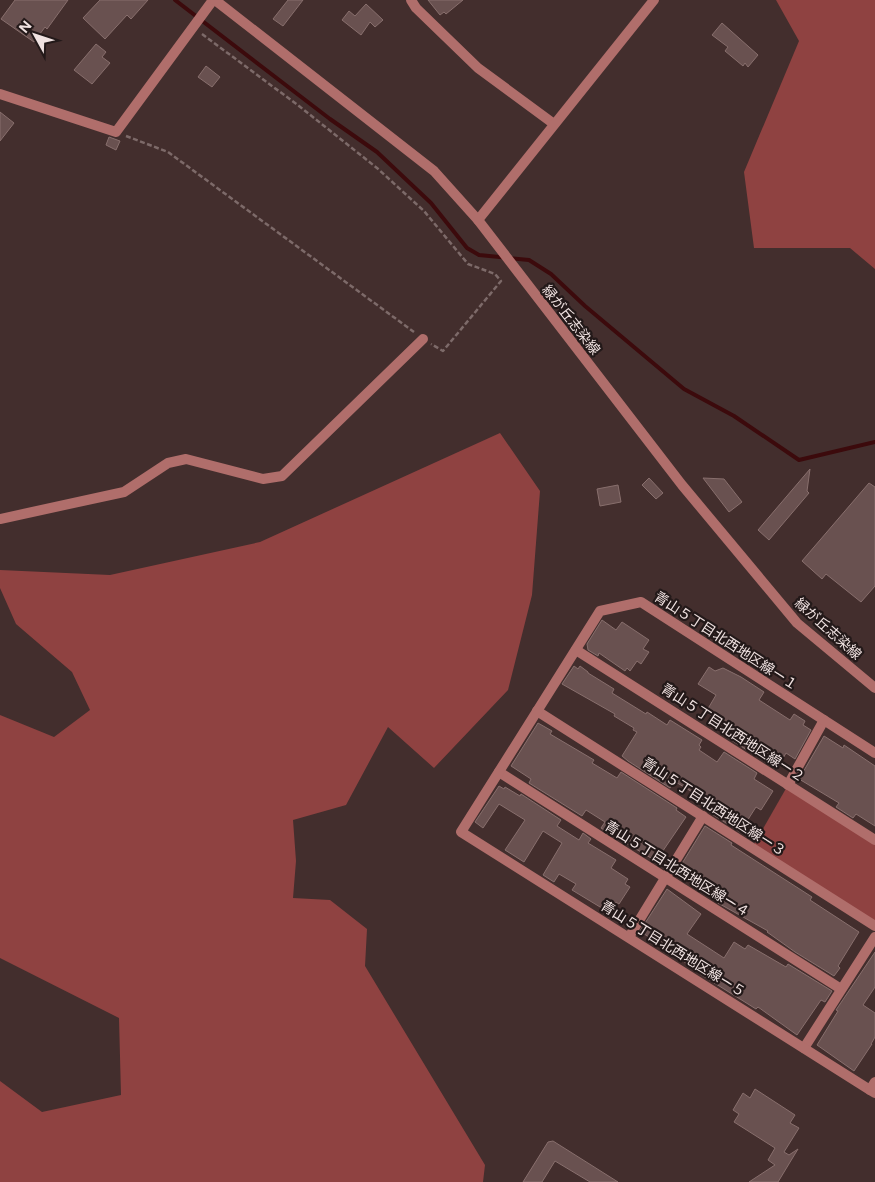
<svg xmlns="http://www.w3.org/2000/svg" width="875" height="1182" font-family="Figtree,'Noto Sans JP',sans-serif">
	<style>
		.green { fill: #8f4241 }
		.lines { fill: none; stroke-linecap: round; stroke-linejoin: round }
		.stream { stroke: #3c0a0c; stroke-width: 4 }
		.building { fill: #695150; stroke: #886f6d }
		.path { stroke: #7d6a69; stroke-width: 2.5; stroke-dasharray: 5 2.5; stroke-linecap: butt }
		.minor { stroke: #b06e6b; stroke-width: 10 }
		.tertiary { stroke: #b06e6b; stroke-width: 10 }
		.labels { text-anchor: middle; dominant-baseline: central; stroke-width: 4.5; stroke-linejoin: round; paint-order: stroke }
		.street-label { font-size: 14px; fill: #f0e2e1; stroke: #231919 }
	</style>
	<rect width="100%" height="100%" fill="#432e2d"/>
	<g class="green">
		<polygon points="776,0 875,0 875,269 850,248 754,248 744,172 799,41"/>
		<polygon points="500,433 540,491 532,595 508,690 434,768 388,727 346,805 293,820 296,861 293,898 330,900 367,929 365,966 485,1165 483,1182 0,1182 0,1081 42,1112 121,1095 119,1018 0,958 0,715 54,737 90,710 72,672 16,624 0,588 0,570 110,575 260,542"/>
		<polygon points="788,785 875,840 875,926 752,848"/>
	</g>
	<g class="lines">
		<polyline class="stream" points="175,0 330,119 377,152 431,203 467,248 479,255 529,260 551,274 585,306 684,389 734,416 799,460 875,442"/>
	</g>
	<g class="building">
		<polygon points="15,0 68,0 47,29 45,27 34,42 1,19"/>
		<polygon points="100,0 148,0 131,19 127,15 105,39 83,18"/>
		<polygon points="288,0 303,0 283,26 273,19"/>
		<polygon points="428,0 463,0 446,14 444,12 440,15"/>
		<polygon points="366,4 383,20 375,27 370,22 361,35 342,20 349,11 355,16"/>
		<polygon points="722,23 758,55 748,67 745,63 743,66 725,51 728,47 712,35"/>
		<polygon points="96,44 106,52 102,57 110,63 92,84 74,70"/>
		<polygon points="206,66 220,77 212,87 198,77"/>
		<polygon points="0,112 14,123 0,141"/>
		<polygon points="109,137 120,141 116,150 106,145"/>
		<polygon points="810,469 807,491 809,493 769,540 758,530"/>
		<polygon points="649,478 663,493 656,499 642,485"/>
		<polygon points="703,478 724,479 742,502 729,512"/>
		<polygon points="869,483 875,487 875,586 861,602 826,574 822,579 802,561"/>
		<polygon points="618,485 621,502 600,506 597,489"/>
		<polygon points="602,620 616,630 622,622 649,640 643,649 649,652 641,664 637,661 630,671 627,668 625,671 599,653 598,656 588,650 587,644"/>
		<polygon points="574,666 578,669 580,666 588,672 588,673 614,689 612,693 646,714 647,712 667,725 670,720 702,740 699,745 701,747 699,750 717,762 724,752 757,773 754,779 773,791 761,810 756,807 740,832 712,814 715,811 706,805 707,802 689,790 674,781 670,788 628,761 622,756 637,732 633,730 634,728 614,716 615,714 562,684"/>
		<polygon points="709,667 715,671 723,668 741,677 764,692 759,700 790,720 794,714 805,721 803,725 811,730 795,759 786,753 777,769 728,738 732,731 724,726 725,725 706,712 716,695 698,684"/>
		<polygon points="538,723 552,731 550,734 594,760 592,763 617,778 621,772 677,808 676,810 686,817 656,861 601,828 605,822 586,810 582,816 529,783 531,779 511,766"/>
		<polygon points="824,736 843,748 844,745 875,766 875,826 856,814 853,818 836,807 839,803 799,779"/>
		<polygon points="499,786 504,789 505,787 520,796 521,794 561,820 557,826 579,840 583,833 591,839 588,843 616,860 611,868 628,879 625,884 630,887 619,904 616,902 610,913 572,890 576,884 559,874 554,882 543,875 562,843 543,831 524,862 505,850 525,820 499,804 483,828 475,822"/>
		<polygon points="705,826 732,843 731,845 812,897 810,900 859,932 838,966 840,968 834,976 795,952 767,932 768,931 718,903 714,899 715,897 678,875 680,871 678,870"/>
		<polygon points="667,889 701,914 687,934 724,958 734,942 745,949 748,945 786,967 788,964 832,991 825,1002 821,1000 797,1035 758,1007 756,1009 700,974 700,973 640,931"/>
		<polygon points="875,952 875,987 863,1005 875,1013 875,1037 871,1044 872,1044 854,1071 817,1045 838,1011 836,1010"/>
		<polygon points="755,1089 795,1115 790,1123 799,1128 784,1152 789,1155 798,1149 778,1182 749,1182 775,1165 768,1160 775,1148 734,1122 739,1114 733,1110 743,1093 750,1098"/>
		<polygon points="553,1141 618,1182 590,1182 555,1161 542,1182 523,1182 548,1142"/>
	</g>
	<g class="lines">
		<g class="path">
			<polyline points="202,34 299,106 377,168 424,211 468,264 495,274 501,281 443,351 431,344"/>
			<polyline points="126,136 168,152 414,332"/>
		</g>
		<g class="minor">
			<polyline points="411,0 416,8 478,68 554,124"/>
			<polyline points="0,94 116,132 213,0"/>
			<polyline points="478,220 654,0"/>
			<polyline points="0,519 124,492 168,463 186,459 263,479 282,476 423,339"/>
			<polyline points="576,650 875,840"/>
			<polyline points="537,711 875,926"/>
			<polyline points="499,772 841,989"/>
			<polyline points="788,785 824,720"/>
			<polyline points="629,937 703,816"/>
			<polyline points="804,1048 875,937"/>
			<polyline points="870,1090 461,832 600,611 641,602 875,753"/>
		</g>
		<g class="tertiary">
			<polyline points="215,0 434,171 478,220 682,485 797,623 875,688"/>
			<polyline points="875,1082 870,1090 875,1093"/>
		</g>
	</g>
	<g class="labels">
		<g class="street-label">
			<text transform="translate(571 320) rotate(52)">緑が丘志染線</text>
			<text transform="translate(828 629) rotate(42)">緑が丘志染線</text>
			<text transform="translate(726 641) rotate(33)">青山５丁目北西地区線ー１</text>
			<text transform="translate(733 733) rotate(33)">青山５丁目北西地区線ー２</text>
			<text transform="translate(714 807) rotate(33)">青山５丁目北西地区線ー３</text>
			<text transform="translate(677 869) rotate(32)">青山５丁目北西地区線ー４</text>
			<text transform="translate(673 949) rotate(32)">青山５丁目北西地区線ー５</text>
		</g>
	</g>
	<g transform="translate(35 35) rotate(310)" stroke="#231919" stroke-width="4" paint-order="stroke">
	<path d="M0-4L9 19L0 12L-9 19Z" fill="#f0e2e1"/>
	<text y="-8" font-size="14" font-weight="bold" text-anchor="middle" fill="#f0e2e1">N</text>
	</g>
</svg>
